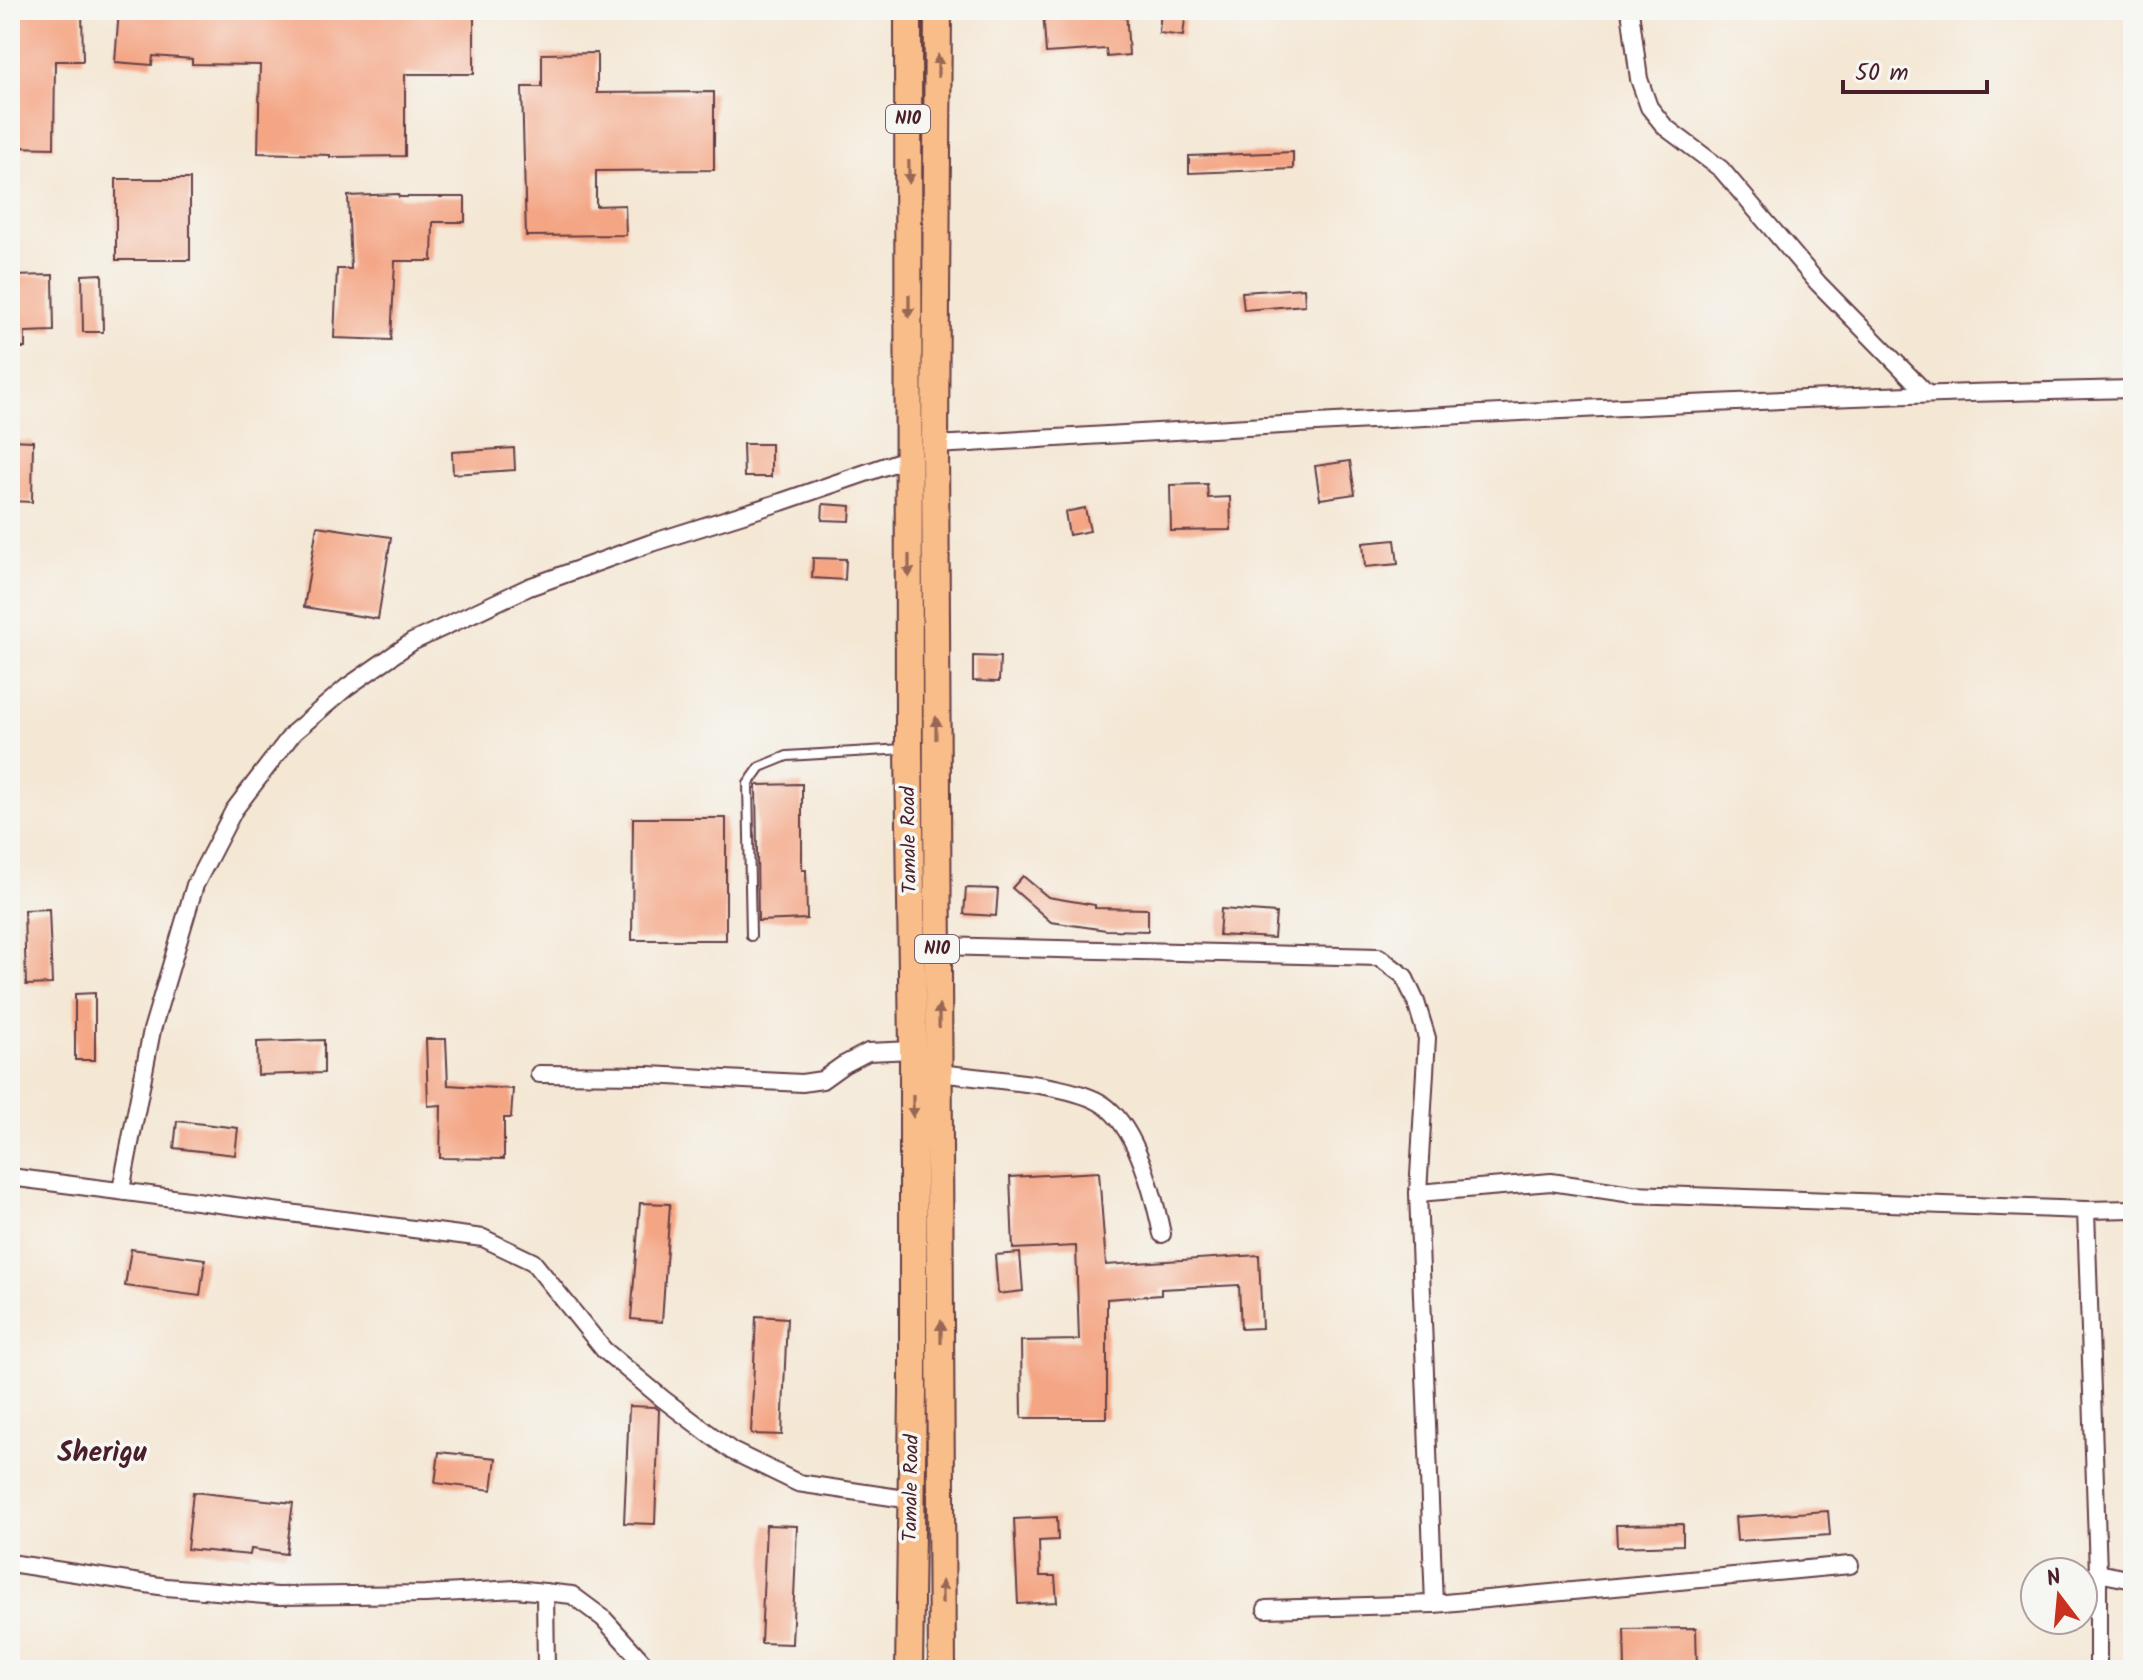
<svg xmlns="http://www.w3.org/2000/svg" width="2143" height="1680" font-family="Kalam,sans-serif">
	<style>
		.building { fill: #f4a584 }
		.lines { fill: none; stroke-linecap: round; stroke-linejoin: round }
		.service-casing { stroke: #643d44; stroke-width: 12 }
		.minor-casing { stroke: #643d44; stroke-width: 20 }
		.trunk-casing { stroke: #643d44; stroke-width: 30 }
		.service { stroke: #fff; stroke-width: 8 }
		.minor { stroke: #fff; stroke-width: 16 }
		.trunk { stroke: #f8bd89; stroke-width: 26 }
		.oneway { fill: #986655 }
		.labels { text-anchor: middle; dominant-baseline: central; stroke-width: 7; stroke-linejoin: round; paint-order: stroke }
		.shield { fill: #f6f6f2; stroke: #7e6067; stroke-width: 2 }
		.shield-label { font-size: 18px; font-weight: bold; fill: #4a1f2b }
		.street-label { font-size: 20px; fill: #4a1f2b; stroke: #f6f6f2 }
		.district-label { font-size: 28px; font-weight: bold; fill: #4a1f2b; stroke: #f6f6f2 }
	</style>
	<rect width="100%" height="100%" fill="#f6f6f2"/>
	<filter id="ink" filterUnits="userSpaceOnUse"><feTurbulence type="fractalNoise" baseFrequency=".0125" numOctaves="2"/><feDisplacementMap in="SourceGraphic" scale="16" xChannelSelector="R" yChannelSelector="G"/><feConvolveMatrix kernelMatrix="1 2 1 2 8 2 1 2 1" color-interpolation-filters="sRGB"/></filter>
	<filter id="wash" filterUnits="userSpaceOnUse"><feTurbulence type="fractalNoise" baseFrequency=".006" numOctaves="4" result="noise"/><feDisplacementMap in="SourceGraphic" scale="32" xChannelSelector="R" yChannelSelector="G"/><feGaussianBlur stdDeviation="1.8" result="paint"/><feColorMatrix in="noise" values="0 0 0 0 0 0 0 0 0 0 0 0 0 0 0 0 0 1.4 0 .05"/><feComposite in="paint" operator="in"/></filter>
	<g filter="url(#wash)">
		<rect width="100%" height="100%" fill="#f4e7d4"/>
		<g id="blocks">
			<g class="building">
				<polygon points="10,10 82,10 83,61 55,61 54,148 10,147"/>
				<polygon points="119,10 175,10 175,14 234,15 234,13 260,13 260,10 474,10 474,74 405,74 405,156 330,157 330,155 258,153 260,65 192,64 192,59 153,56 152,65 115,62"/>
				<polygon points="1043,10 1126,10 1129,55 1107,57 1106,49 1046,53"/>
				<polygon points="1161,10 1186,10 1183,36 1159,33"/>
				<polygon points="597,53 597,93 714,92 714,170 596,171 596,206 625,205 626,235 526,236 522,87 542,87 542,54"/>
				<polygon points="1293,152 1293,169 1189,173 1189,156"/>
				<rect x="116" y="179" width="74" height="81"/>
				<polygon points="398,194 399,197 465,197 465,222 433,222 432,261 395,261 391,340 334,338 337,269 351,269 348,196"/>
				<polygon points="102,274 103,332 83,332 82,275"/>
				<polygon points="53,275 54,331 25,332 25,348 10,348 10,276"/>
				<polygon points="1304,288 1305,305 1244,310 1242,292"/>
				<polygon points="10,440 33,441 32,502 10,501"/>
				<polygon points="743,444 771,444 771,477 744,477"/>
				<polygon points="514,448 515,470 453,474 452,452"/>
				<polygon points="1350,461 1355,494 1320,499 1315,466"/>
				<polygon points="1207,484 1208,498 1230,497 1231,530 1171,531 1170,485"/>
				<polygon points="823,504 851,506 850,521 822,520"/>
				<polygon points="1085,508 1090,531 1069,535 1065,512"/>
				<polygon points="317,526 391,537 378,619 304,607"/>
				<polygon points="1395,540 1398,564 1365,567 1363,543"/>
				<polygon points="813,558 846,559 845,580 812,578"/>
				<polygon points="973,656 1000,657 999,682 973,681"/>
				<polygon points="802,784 802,870 806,870 807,919 758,921 756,785"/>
				<polygon points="633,818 726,818 726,940 632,940"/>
				<polygon points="1023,876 1048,897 1095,905 1095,908 1148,909 1148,931 1106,930 1051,922 1012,888"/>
				<polygon points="966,888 998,889 996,916 964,914"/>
				<polygon points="49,909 52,984 26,985 24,910"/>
				<polygon points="1221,909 1276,913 1274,938 1219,935"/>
				<polygon points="95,993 95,1060 75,1060 75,994"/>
				<polygon points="426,1039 446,1039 448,1085 513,1089 511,1118 504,1118 504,1159 440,1158 441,1105 428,1106"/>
				<polygon points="324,1040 324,1073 258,1075 257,1042"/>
				<polygon points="177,1121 238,1128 235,1155 174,1148"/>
				<polygon points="1099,1172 1106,1265 1259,1255 1262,1328 1241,1329 1239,1285 1161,1289 1161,1295 1107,1299 1107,1418 1022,1418 1021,1341 1079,1340 1076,1246 1013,1249 1010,1177"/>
				<polygon points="640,1203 670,1204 662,1322 631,1319"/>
				<polygon points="131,1249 205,1259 200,1296 125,1286"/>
				<polygon points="1020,1253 1023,1291 998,1294 995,1255"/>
				<polygon points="756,1316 787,1318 782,1435 751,1434"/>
				<polygon points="629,1406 655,1407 659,1410 655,1524 624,1523"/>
				<polygon points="439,1452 496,1458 492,1490 435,1483"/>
				<polygon points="193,1492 293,1503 286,1554 251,1549 250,1555 187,1549"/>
				<polygon points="1828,1511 1830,1535 1737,1541 1735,1517"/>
				<polygon points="1057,1517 1058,1540 1039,1541 1040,1576 1055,1576 1057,1602 1018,1604 1014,1519"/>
				<polygon points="1683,1524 1683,1545 1617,1547 1616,1525"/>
				<polygon points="766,1525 797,1526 792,1644 761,1643"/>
				<polygon points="1696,1628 1697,1670 1625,1670 1624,1629"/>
			</g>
		</g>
	</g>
	<g filter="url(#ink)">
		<use href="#blocks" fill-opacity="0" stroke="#643d44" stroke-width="2"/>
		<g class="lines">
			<defs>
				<polyline id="service" points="751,936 748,784 760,767 787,756 904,749"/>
				<g id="minor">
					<polyline points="1630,10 1639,79 1649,107 1665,127 1721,169 1818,283 1926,393"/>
					<path d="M935,445c399,-23 798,-48 1198,-56"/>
					<polyline points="937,946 1379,957 1404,976 1416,1002 1427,1038 1418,1193 1434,1604"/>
					<path d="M940,1073c42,6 125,10 159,29 37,20 55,94 63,132"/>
					<polyline points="539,1074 649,1075 802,1083 822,1080 843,1065 868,1052 913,1050"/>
					<polyline points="10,1177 483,1238 533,1262 604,1350 663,1399 732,1451 798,1483 912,1500"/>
					<polyline points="121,1190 152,1030 195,885 234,810 293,733 347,687 412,642 529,587 651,543 781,502 909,458"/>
					<polyline points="1418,1193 1551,1182 1632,1194 2086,1210 2098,1573 2098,1670"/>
					<polyline points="2086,1210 2133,1209"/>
					<polyline points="10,1563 166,1587 277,1596 425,1594 516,1589 572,1595 603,1618 650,1670"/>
					<polyline points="2098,1573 2133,1580"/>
					<polyline points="545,1592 546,1670"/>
					<polyline points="1266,1609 1434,1604 1850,1565"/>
				</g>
				<g id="trunk">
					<polyline points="908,10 909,749 913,1050 913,1393 909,1670"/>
					<polyline points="938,10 935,445 942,1670"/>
				</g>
			</defs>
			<use href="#service" class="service-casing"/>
			<use href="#minor" class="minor-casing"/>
			<use href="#trunk" class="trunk-casing"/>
			<use href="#service" class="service"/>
			<use href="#minor" class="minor"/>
			<use href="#trunk" class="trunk"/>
		</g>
		<defs><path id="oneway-solid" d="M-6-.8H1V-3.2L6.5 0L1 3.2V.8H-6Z" transform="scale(2)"/></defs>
		<g class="oneway">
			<use href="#oneway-solid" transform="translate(938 66) rotate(-90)"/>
			<use href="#oneway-solid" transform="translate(909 172) rotate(89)"/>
			<use href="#oneway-solid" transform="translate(909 306) rotate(90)"/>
			<use href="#oneway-solid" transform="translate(909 566) rotate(90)"/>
			<use href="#oneway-solid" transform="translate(936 728) rotate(-90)"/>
			<use href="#oneway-solid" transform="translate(939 1016) rotate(-91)"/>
			<use href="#oneway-solid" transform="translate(913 1106) rotate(90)"/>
			<use href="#oneway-solid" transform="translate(941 1332) rotate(-90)"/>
			<use href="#oneway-solid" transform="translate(942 1592) rotate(-90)"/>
		</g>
	</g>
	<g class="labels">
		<g class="shield">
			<rect x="886" y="105" width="44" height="28" rx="6"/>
			<rect x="915" y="935" width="44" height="28" rx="6"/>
		</g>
		<g class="shield-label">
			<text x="908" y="119">N10</text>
			<text x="937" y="949">N10</text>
		</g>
		<g class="street-label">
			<text transform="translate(910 840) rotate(-91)">Tamale Road</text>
			<text transform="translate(912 1488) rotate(-89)">Tamale Road</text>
		</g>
		<g class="district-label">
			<text x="102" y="1453">Sherigu</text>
		</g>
	</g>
	<rect width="2143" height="1680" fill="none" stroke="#f6f6f2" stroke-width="40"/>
	<g transform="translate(2059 1596) rotate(344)"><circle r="38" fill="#f6f6f2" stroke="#b1a0a2" stroke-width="2"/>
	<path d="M0-6L14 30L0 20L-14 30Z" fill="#c8321e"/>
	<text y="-12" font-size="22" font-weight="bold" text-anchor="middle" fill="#4a1f2b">N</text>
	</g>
	<path d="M1843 80v12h144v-12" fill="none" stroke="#4a1f2b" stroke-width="4"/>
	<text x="1855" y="80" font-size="24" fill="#4a1f2b" stroke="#f6f6f2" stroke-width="6" paint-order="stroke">50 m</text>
</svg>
